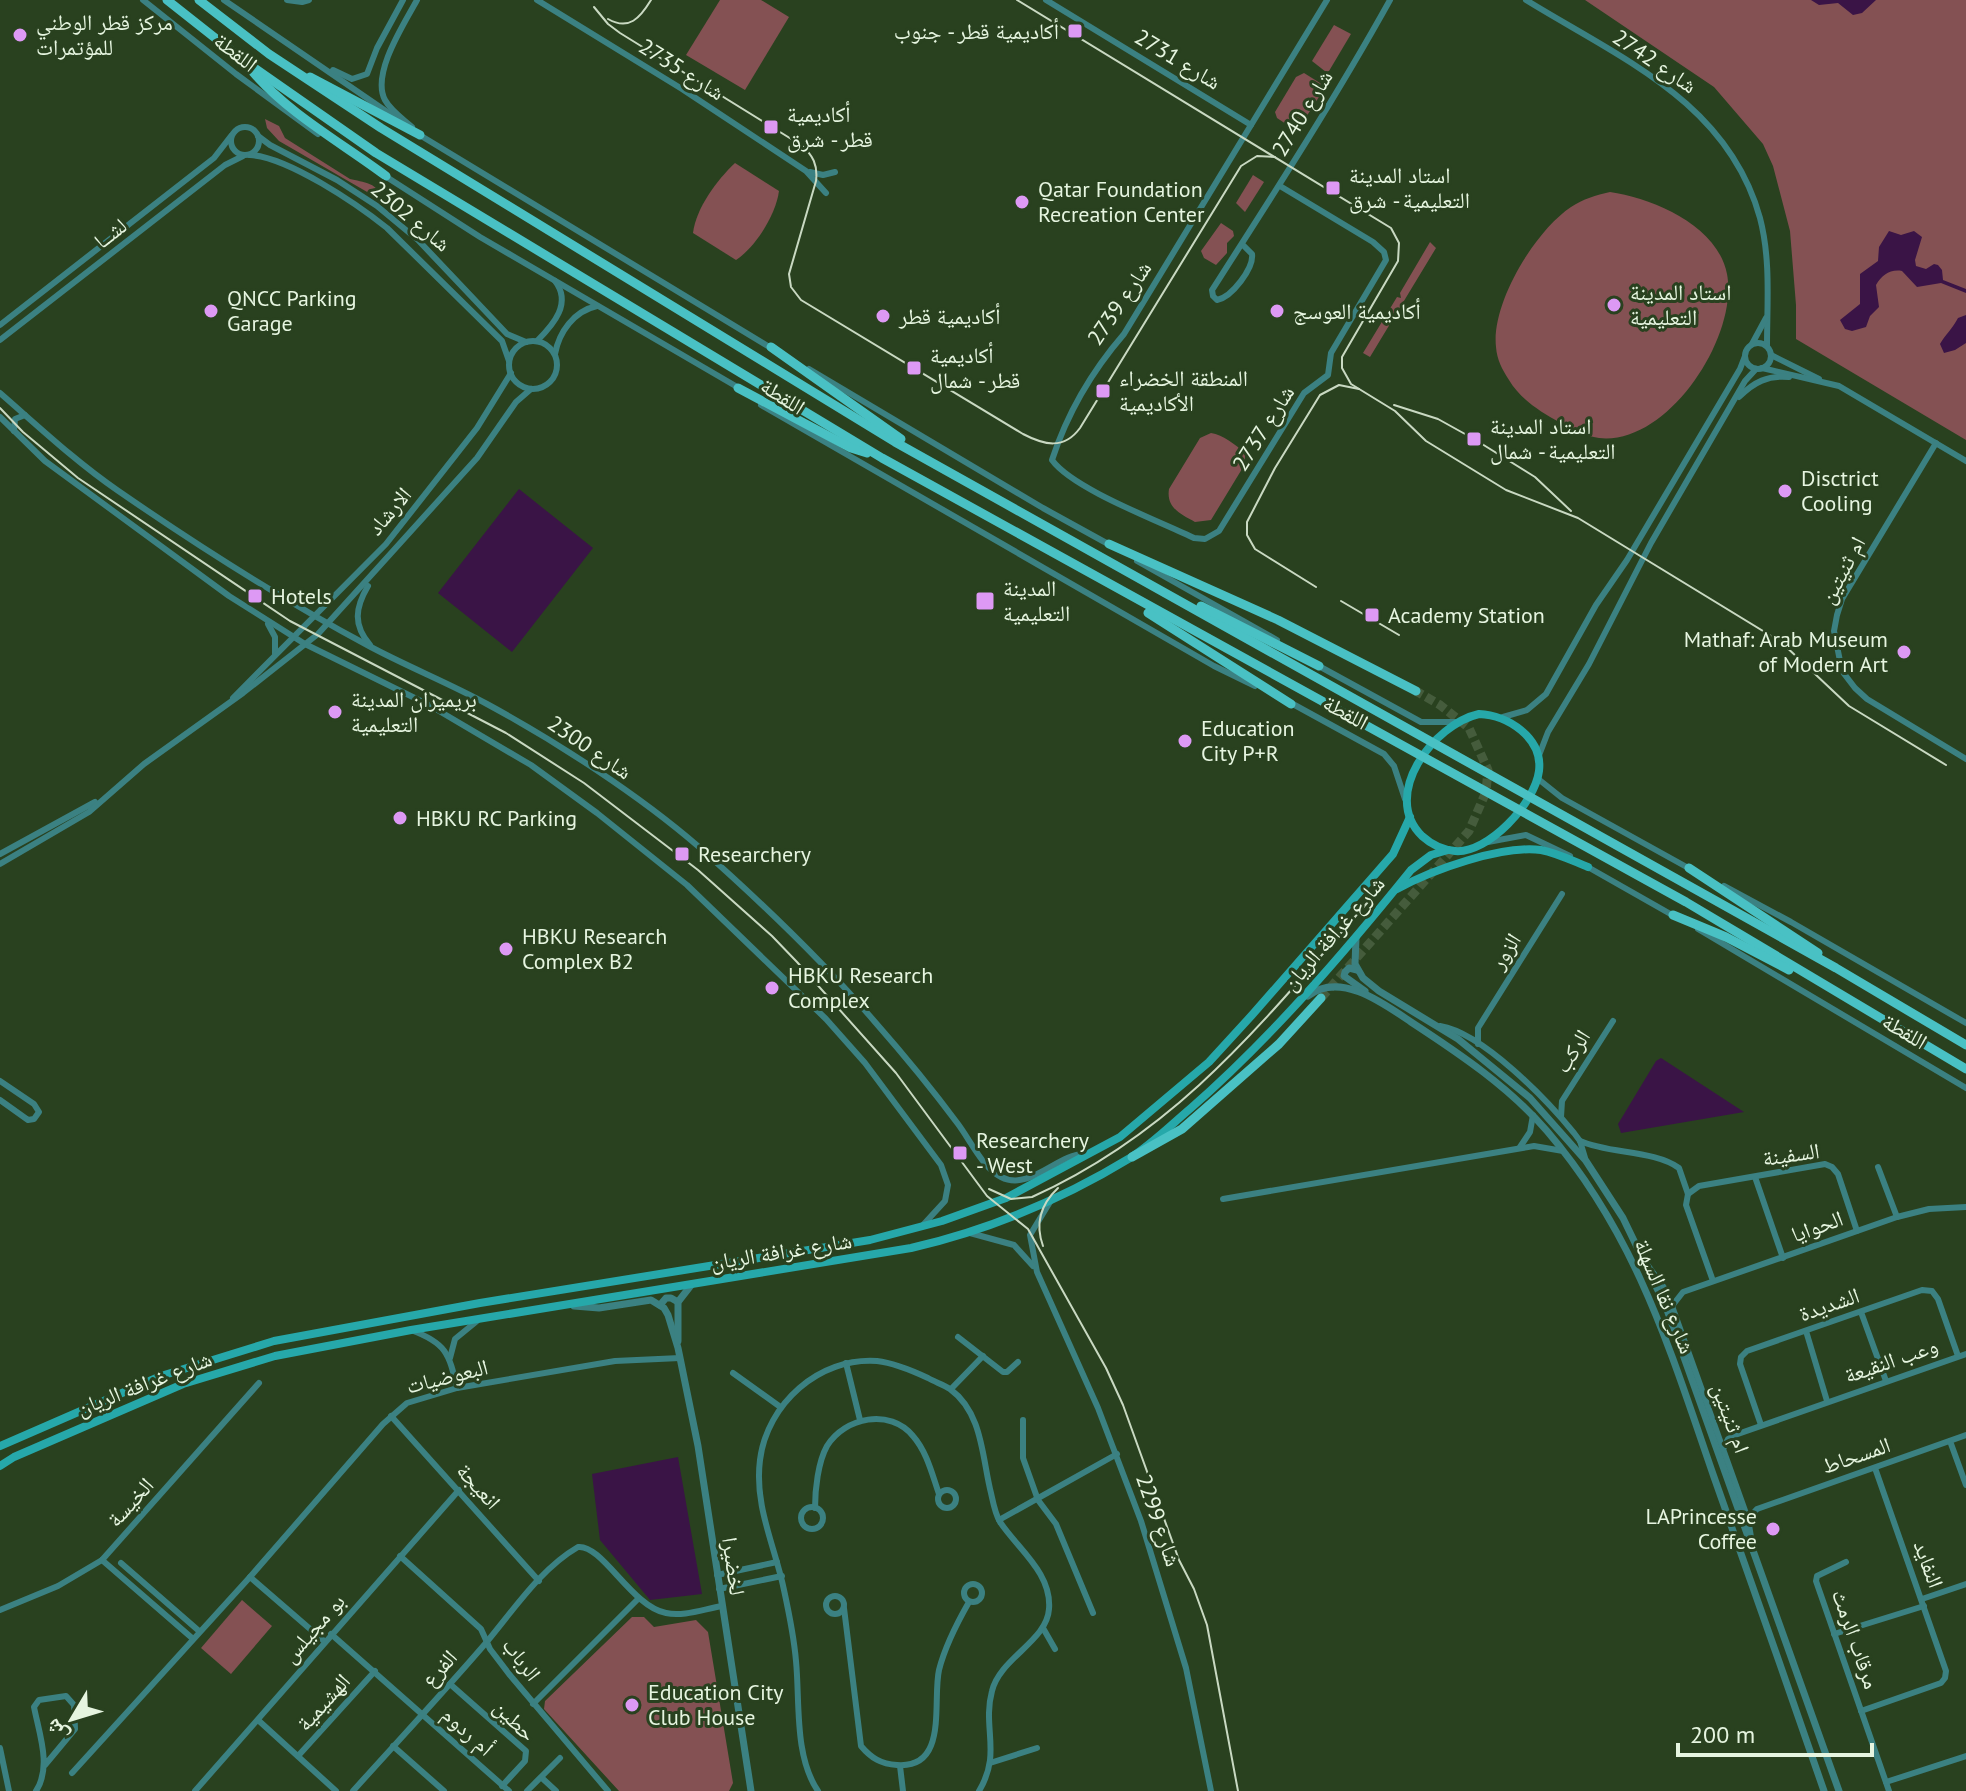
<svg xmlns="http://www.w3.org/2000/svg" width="1966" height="1791" font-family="'PT Sans','Noto Naskh Arabic',sans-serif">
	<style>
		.green { fill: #845153 }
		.water { fill: #3a1446 }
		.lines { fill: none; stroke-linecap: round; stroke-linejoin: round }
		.primary-tunnel { stroke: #455c3c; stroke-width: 9; stroke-dasharray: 9 4.5; stroke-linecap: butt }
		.minor { stroke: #3b8182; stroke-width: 6 }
		.tertiary { stroke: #3b8182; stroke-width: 7 }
		.secondary { stroke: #26a8aa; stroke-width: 8 }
		.primary { stroke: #49c1c4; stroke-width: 9 }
		.tram { stroke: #c9d9c2; stroke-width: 2 }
		.poi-dot { fill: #dd99f4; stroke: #29411f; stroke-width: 3 }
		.labels { text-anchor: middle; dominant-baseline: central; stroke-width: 6; stroke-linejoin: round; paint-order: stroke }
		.poi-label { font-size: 22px; fill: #e6f5e0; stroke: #29411f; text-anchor: start }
		.street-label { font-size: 22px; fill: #e6f5e0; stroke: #29411f }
	</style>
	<rect width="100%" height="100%" fill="#29411f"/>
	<g class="green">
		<polygon points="720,0 761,0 789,17 745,90 686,55"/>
		<polygon points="1585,0 1966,0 1966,440 1796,339 1796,305 1790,231 1773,166 1763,144 1714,87"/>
		<polygon points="1334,25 1351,34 1329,71 1326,72 1312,61"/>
		<polygon points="1304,73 1320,83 1324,89 1301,125 1292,128 1277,118 1275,112 1296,77"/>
		<path d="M265,119l14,7 6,12 65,41c12,3 31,4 31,21l-102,-59 -12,-13z"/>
		<path d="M735,163l44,28c-3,23 -23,56 -43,69l-43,-27c3,-25 24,-53 42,-70z"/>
		<polygon points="1253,175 1264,182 1245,212 1236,203"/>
		<path d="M1610,192c43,6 108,34 117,82 12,62 -59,172 -128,164 -14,-2 -27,-9 -40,-16 -18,-10 -39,-23 -50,-42 -7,-11 -12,-20 -13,-33 -5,-44 39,-116 75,-140 12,-8 25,-12 39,-15z"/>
		<polygon points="1221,223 1233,231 1234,236 1227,243 1227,253 1216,265 1204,258 1201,251"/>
		<polygon points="1430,242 1436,248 1370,357 1363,353 1397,297 1401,298 1400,293"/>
		<path d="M1211,433c12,2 25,12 34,20v11l-34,56 -16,2c-14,-8 -29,-14 -26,-33l31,-51z"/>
		<polygon points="242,1600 272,1626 231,1674 201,1648"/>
		<polygon points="632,1617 644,1617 654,1627 696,1620 708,1632 733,1783 729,1791 619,1791 544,1709 545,1701"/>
	</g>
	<g class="water">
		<polygon points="1811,0 1876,0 1862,13 1853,15 1838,3 1819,5"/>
		<path d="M1889,231l12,4 13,-4 8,6 -7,23 1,6 10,3 8,-5 4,1 4,5 1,10 23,9v4l-25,-10 -24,4 -15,-16c-12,-2 -20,4 -26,14l3,22 -9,9 -4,11 -14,4 -7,-2 -5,-9 20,-16v-30l18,-13 1,-14z"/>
		<path d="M1966,315v28l-11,7 -11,3 -4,-9c5,-9 13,-16 18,-26z"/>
		<polygon points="519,489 593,548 512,652 438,593"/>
		<polygon points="1661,1058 1744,1112 1621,1133 1618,1124 1656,1061"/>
		<polygon points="678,1457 702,1594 650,1600 600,1540 592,1474"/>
	</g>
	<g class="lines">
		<polyline class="primary-tunnel" points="1321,998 1469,831 1486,792 1488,770 1469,728 1440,705 1416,691"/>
		<g class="minor">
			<polyline points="143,0 236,74 318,134"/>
			<polyline points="224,0 396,118"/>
			<polyline points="287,0 302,2 309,0"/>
			<polyline points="537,0 682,89 806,171 826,193"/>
			<polyline points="1046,0 1251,125"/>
			<path d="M1526,0c94,58 202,102 234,218 11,42 7,86 7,128"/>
			<polyline points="333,70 352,79 367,74 377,48 403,0"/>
			<circle cx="245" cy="141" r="14"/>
			<path d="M412,127c-9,-8 -21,-16 -27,-27 -14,-26 19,-76 32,-100"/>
			<polyline points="418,134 771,348"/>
			<polyline points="258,136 270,145 337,180 377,206 418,240 507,334 526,342"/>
			<path d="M250,155c38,2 107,49 137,73l115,113 7,20"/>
			<polyline points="810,172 823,175 835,172"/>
			<polyline points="385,176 480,237 739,388"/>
			<path d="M1280,186l93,56 11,10 2,8 -55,93 -3,22 -24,18 -85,138 -14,8 -11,-1c-35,-17 -121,-49 -142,-78 15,-46 40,-89 72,-126l203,-334"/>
			<path d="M1242,244l10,10c2,14 -20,43 -35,46l-4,-4 -1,-6c61,-95 123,-191 178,-290"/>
			<polyline points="0,325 214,158 231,136"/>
			<polyline points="0,340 225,165 243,156"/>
			<path d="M537,341c17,-17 35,-38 18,-60"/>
			<circle cx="533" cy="365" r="24"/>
			<circle cx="1758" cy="356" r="13"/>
			<polyline points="1752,344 1766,318"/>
			<path d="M555,354c4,-22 19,-43 42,-48"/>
			<polyline points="1771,355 1819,379"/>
			<polyline points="1762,368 1839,386 1966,461"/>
			<polyline points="809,369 1043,508 1110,545"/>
			<path d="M0,393c38,33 75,68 117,97 81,56 166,110 252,156 39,21 80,37 118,58 70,38 152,91 212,143 62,55 122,112 176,175 29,33 57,67 83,102 12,16 25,44 43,53 29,15 57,-24 84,-23"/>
			<path d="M1739,397c15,-15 29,-22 50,-20"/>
			<polyline points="761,405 1214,666 1255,686"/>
			<polyline points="0,417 45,461 229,596 305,644 429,705 531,765 597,813 687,885 826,1019 865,1063 941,1165 948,1185 945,1201 923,1225"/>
			<polyline points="14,431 15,419 25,415"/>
			<polyline points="1936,443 1842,599 1837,615 1834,631 1842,671 1855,688 1867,699 1966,759"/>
			<polyline points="1137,561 1277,640"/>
			<path d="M368,586c-13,22 -15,39 2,59"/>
			<polyline points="268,624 275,637 275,654"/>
			<polyline points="1317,665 1421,722 1457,722"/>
			<polyline points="233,698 386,544 477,428 511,373"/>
			<polyline points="1291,703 1384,754 1394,766 1405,799"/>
			<polyline points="1503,717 1527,710 1546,694 1596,605 1627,560 1740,369 1745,356"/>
			<polyline points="1538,758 1548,732 1589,664 1651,543 1745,381 1756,369"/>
			<polyline points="1537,778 1562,798 1692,870"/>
			<polyline points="1488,842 1526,835 1570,856"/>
			<polyline points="0,854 95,802"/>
			<polyline points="0,864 89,812 144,764 243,693 318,634 477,458 516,402 531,389"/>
			<polyline points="1586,866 1674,916"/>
			<polyline points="1724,886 1791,922 1966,1023"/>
			<polyline points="1698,929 1966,1088"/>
			<path d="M1440,1026c43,7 107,74 134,107l6,8 6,20"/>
			<polyline points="1478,1044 1478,1028 1562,894"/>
			<polyline points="0,1081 34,1104 39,1112 34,1119 28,1120 0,1100"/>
			<polyline points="1561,1117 1562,1101 1613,1021"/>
			<path d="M1580,1141c29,13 74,9 99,27l9,26 -2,11 27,76"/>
			<polyline points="1520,1147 1530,1132 1533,1115"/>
			<polyline points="1878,1167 1897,1217"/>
			<polyline points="1755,1177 1783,1258"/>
			<polyline points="1688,1194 1699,1186 1825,1164 1832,1167 1838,1174 1857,1231"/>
			<polyline points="1223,1199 1534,1146 1563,1151"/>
			<polyline points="1050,1202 1030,1235 1037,1272 1098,1408 1141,1521 1186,1668 1211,1791"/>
			<polyline points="970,1233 1014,1245 1033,1266"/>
			<polyline points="1646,1263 1665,1289 1672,1306 1748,1519 1752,1543"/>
			<polyline points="1672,1306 1683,1292 1897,1217 1929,1209 1966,1207"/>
			<polyline points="1861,1312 1886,1381"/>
			<path d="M411,1330c35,13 38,23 46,58"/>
			<polyline points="1806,1331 1827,1401"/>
			<polyline points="958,1337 1003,1372 1007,1372 1018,1362"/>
			<polyline points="450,1358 455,1339 477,1321"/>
			<polyline points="846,1363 860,1420"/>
			<polyline points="733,1373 779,1406"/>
			<polyline points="951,1389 983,1356"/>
			<polyline points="391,1416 539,1581"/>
			<polyline points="1023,1420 1023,1458 1038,1500 1056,1524 1093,1613"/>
			<polyline points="1761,1425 1740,1364 1741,1357 1747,1351 1922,1290 1932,1291 1938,1299 1958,1356"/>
			<polyline points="1950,1441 1966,1485"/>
			<polyline points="1723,1449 1728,1439 1735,1435 1966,1354"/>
			<circle cx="947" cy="1499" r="9"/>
			<circle cx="812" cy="1518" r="11"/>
			<path d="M815,1508c0,-18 3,-46 12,-62 18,-29 63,-38 86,-10 14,16 19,38 26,58"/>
			<polyline points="1748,1519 1757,1509 1966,1435"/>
			<polyline points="999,1520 1117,1454"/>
			<polyline points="400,1556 481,1629 490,1649 509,1674 608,1791"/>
			<polyline points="102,1560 192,1638"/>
			<polyline points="1846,1562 1817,1576 1816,1581 1889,1791"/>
			<polyline points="121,1563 199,1631"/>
			<polyline points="717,1575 777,1562"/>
			<polyline points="250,1577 324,1641"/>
			<circle cx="973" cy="1593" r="9"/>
			<polyline points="719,1589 782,1576"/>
			<circle cx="835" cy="1605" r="9"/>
			<polyline points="1922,1599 1966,1584"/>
			<path d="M844,1608l17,138c10,12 20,18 36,19 52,4 35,-64 42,-95 6,-24 18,-47 30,-68"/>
			<polyline points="0,1610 58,1586 102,1560 259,1383"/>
			<polyline points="1043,1628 1055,1649"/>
			<polyline points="331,1634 509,1791"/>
			<polyline points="1834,1634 1924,1606"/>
			<polyline points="450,1684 526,1751 525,1761 502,1786"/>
			<polyline points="533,1704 638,1599"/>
			<polyline points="1861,1711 1941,1683 1945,1678 1946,1671 1875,1468"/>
			<polyline points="258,1720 336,1791"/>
			<polyline points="393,1746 444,1791"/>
			<polyline points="0,1748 9,1791"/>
			<polyline points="298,1756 375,1671"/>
			<polyline points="990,1763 1037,1748"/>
			<polyline points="900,1766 903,1791"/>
			<polyline points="72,1773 250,1577 383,1424 407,1403 457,1388 615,1361 680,1358"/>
			<polyline points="542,1778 556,1791"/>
			<polyline points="1886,1782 1966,1756"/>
			<path d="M36,1791c16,-24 3,-58 -2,-84l5,-7 27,-4 8,9 1,24 -30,36"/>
			<polyline points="195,1791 459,1490"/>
			<path d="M353,1791c44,-49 89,-97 132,-147 28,-33 55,-75 93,-97 24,-3 54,60 88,66 17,4 38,-4 56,-7"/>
			<polyline points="527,1791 560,1758"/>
			<path d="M818,1791c-24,-35 -18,-89 -22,-130 -2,-24 -7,-48 -12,-71 -9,-44 -30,-84 -24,-130 7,-56 59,-103 117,-99 18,2 36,10 51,17 7,4 16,7 22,11 33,24 32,69 41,104 2,9 4,21 9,29 18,27 52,51 49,87 -2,32 -49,49 -57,82 -10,37 10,62 -13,100"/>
		</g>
		<g class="tertiary">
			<polyline points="1356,938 1355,964 1363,978 1379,991 1458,1039 1530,1098 1586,1161 1623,1218 1666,1307 1839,1791"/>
			<polyline points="1357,970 1349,968 1345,972 1344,976 1365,991"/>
			<path d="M1308,996c32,-25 75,7 103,26 49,32 98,65 136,109 90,105 123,219 167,346 37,105 74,209 110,314"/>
			<polyline points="660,1305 666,1298 671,1298 678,1302"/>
			<polyline points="574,1306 599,1308 651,1300 664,1308 668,1315 678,1348 698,1446 751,1791"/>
			<polyline points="678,1341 678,1302 692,1284"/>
		</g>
		<g class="secondary">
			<path d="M1479,714c29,1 64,24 60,57 -4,32 -51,83 -84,80 -12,-1 -23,-6 -33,-15 -42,-41 12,-112 57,-122z"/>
			<path d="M1397,889c35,-19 104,-44 144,-39 16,3 32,11 47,17"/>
			<polyline points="0,1446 161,1376 274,1341 480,1303 870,1240 942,1221 1006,1198 1120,1137 1209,1062 1252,1015 1393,854 1410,817"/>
			<path d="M0,1466l14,-9 169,-73 92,-28 136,-26 500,-82c78,-18 150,-48 219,-90 22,-14 42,-34 61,-50 81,-71 153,-155 220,-238l20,-15 17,-5"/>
		</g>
		<g class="primary">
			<polyline points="167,0 243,60 376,153 882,458 1686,902 1966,1069"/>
			<polyline points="199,0 269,54 381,128 895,442 1836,968 1966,1045"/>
			<path d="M253,72c36,42 89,71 133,104"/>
			<polyline points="310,77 420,135"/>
			<polyline points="771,347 901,439"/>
			<polyline points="738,388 851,448 867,453"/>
			<polyline points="1109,544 1278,620 1416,691"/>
			<polyline points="1201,606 1319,666"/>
			<polyline points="1148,613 1291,704"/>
			<polyline points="1689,868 1818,953"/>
			<polyline points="1673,915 1726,937 1789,970"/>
			<polyline points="1132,1157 1182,1129 1279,1044 1321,998"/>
		</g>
		<g class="tram">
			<polyline points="1017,0 1391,228 1399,243 1398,261 1342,357 1342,368 1351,384 1395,411 1426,441 1506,490 1578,518 1781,642 1849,706 1946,765"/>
			<path d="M594,7l14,17 12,9 181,112c12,10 17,20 15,36l-27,93 2,13 10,13 222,134c21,11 41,16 57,-6l161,-262 16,-10 18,1"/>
			<path d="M608,19c21,12 32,-1 43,-19"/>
			<polyline points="1394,405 1438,419 1474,439 1535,477 1571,511"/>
			<polyline points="0,408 23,432 78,478 290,621 506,733 584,783 698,870 772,936 797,962 896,1073 987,1196 1028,1229 1106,1368 1123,1405 1179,1560 1194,1589 1207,1625 1238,1791"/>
			<polyline points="1316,587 1255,549 1247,535 1247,522 1275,468 1320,395 1339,385 1359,389"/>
			<polyline points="1341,601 1399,635"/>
			<path d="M989,1189l22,10 21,-2c152,-69 236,-182 343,-303"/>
			<path d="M1043,1246c-8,-22 -2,-42 15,-58"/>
		</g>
	</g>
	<g class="poi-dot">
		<rect x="1067" y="23" width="16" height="16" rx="4"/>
		<circle cx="20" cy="35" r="8"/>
		<rect x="763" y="119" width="16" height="16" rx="4"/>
		<rect x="1325" y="180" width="16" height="16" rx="4"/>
		<circle cx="1022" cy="202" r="8"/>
		<circle cx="1614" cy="305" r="8"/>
		<circle cx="211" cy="311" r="8"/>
		<circle cx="1277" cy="311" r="8"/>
		<circle cx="883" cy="316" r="8"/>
		<rect x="906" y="360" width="16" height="16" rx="4"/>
		<rect x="1095" y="383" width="16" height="16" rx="4"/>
		<rect x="1466" y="431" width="16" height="16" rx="4"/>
		<circle cx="1785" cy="491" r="8"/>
		<rect x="247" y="588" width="16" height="16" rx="4"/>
		<rect x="975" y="591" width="20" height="20" rx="4"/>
		<rect x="1364" y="607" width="16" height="16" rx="4"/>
		<circle cx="1904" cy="652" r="8"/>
		<circle cx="335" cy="712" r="8"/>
		<circle cx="1185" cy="741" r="8"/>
		<circle cx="400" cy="818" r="8"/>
		<rect x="674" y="846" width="16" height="16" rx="4"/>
		<circle cx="506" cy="949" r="8"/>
		<circle cx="772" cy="988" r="8"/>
		<rect x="952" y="1145" width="16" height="16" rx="4"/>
		<circle cx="1773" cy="1529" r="8"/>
		<circle cx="632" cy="1705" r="8"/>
	</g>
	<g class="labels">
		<g class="poi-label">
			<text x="36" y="22">مركز قطر الوطني<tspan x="36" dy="25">للمؤتمرات</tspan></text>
			<text x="1059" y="31" text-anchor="end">أكاديمية قطر - جنوب</text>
			<text x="787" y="114">أكاديمية<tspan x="787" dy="25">قطر - شرق</tspan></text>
			<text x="1349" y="175">استاد المدينة<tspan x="1349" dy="25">التعليمية - شرق</tspan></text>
			<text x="1038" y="189">Qatar Foundation<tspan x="1038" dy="25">Recreation Center</tspan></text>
			<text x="1630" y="292">استاد المدينة<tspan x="1630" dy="25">التعليمية</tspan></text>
			<text x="227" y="298">QNCC Parking<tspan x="227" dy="25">Garage</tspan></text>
			<text x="1293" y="311">أكاديمية العوسج</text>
			<text x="899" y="316">أكاديمية قطر</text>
			<text x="930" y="355">أكاديمية<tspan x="930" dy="25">قطر - شمال</tspan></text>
			<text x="1119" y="378">المنطقة الخضراء<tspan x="1119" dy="25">الأكاديمية</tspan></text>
			<text x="1490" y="426">استاد المدينة<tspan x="1490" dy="25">التعليمية - شمال</tspan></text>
			<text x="1801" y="478">Disctrict<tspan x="1801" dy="25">Cooling</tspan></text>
			<text x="1003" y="588">المدينة<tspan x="1003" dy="25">التعليمية</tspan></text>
			<text x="271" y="596">Hotels</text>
			<text x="1388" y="615">Academy Station</text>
			<text x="1888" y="639" text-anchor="end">Mathaf: Arab Museum<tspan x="1888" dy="25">of Modern Art</tspan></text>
			<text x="351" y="699">بريميران المدينة<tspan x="351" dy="25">التعليمية</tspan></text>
			<text x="1201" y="728">Education<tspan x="1201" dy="25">City P+R</tspan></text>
			<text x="416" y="818">HBKU RC Parking</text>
			<text x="698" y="854">Researchery</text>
			<text x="522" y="936">HBKU Research<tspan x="522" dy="25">Complex B2</tspan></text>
			<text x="788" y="975">HBKU Research<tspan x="788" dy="25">Complex</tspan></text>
			<text x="976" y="1140">Researchery<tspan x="976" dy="25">- West</tspan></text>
			<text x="1757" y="1516" text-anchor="end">LAPrincesse<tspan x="1757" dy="25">Coffee</tspan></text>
			<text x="648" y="1692">Education City<tspan x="648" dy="25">Club House</tspan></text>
		</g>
		<g class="street-label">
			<text transform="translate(236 52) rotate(38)">اللقطة</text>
			<text transform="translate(1178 59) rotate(31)">شارع 2731</text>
			<text transform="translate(1655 61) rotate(34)">شارع 2742</text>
			<text transform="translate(682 69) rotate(32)">شارع 2735</text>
			<text transform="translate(1302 113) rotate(-59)">شارع 2740</text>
			<text transform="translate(411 216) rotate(40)">شارع 2302</text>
			<text transform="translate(110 233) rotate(-38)">لشــا</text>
			<text transform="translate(1119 303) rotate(-56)">شارع 2739</text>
			<text transform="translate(783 396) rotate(33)">اللقطة</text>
			<text transform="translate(1263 428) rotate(-58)">شارع 2737</text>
			<text transform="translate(389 511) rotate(-50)">الارشاد</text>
			<text transform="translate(1842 570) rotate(-62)">ام ثنيتين</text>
			<text transform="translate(1346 712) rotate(29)">اللقطة</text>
			<text transform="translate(590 747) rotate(34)">شارع 2300</text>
			<text transform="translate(1333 933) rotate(-49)">شارع غرافة الريان</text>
			<text transform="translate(1505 951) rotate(-58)">الزور</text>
			<text transform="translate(1905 1031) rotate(31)">اللقطة</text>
			<text transform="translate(1572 1051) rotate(-58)">الركب</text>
			<text transform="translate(1791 1154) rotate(-8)">السفينة</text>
			<text transform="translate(1817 1226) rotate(-20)">الحوايا</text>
			<text transform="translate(781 1251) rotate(-9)">شارع غرافة الريان</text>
			<text transform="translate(1665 1296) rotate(67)">شارع نقا السهلة</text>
			<text transform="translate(1829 1304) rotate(-19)">الشديدة</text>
			<text transform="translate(1891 1360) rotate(-19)">وعب النقيعة</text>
			<text transform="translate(447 1376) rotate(-14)">البعوضيات</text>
			<text transform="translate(144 1383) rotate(-21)">شارع غرافة الريان</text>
			<text transform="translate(1731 1418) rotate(70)">ام ثنيتين</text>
			<text transform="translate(1856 1455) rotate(-19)">المسحاط</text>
			<text transform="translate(479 1486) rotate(48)">انعيجة</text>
			<text transform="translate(130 1502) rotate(-48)">الخيسة</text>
			<text transform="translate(1159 1520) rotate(71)">شارع 2299</text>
			<text transform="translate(1929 1564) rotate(70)">النفايد</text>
			<text transform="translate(734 1566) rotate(82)">لخضيرا</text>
			<text transform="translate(313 1628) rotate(-49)">بو مجيلس</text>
			<text transform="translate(1856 1639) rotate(71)">مرقاب الرمث</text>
			<text transform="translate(522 1659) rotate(53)">الرباب</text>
			<text transform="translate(439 1668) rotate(-48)">الفرع</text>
			<text transform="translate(323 1702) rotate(-48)">الهشيمية</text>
			<text transform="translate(515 1720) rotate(45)">حطين</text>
			<text transform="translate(468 1731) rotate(42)">أم ردوم</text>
		</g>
	</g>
	<g transform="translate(72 1719) rotate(232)" stroke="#29411f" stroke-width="6" paint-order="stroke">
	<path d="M0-6L14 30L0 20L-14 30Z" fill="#e6f5e0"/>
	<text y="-12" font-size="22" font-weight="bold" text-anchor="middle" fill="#e6f5e0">ش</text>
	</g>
	<path d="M1678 1743v12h194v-12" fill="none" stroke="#e6f5e0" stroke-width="4"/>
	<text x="1690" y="1743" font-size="24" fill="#e6f5e0" stroke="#29411f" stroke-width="6" paint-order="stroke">200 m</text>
</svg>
